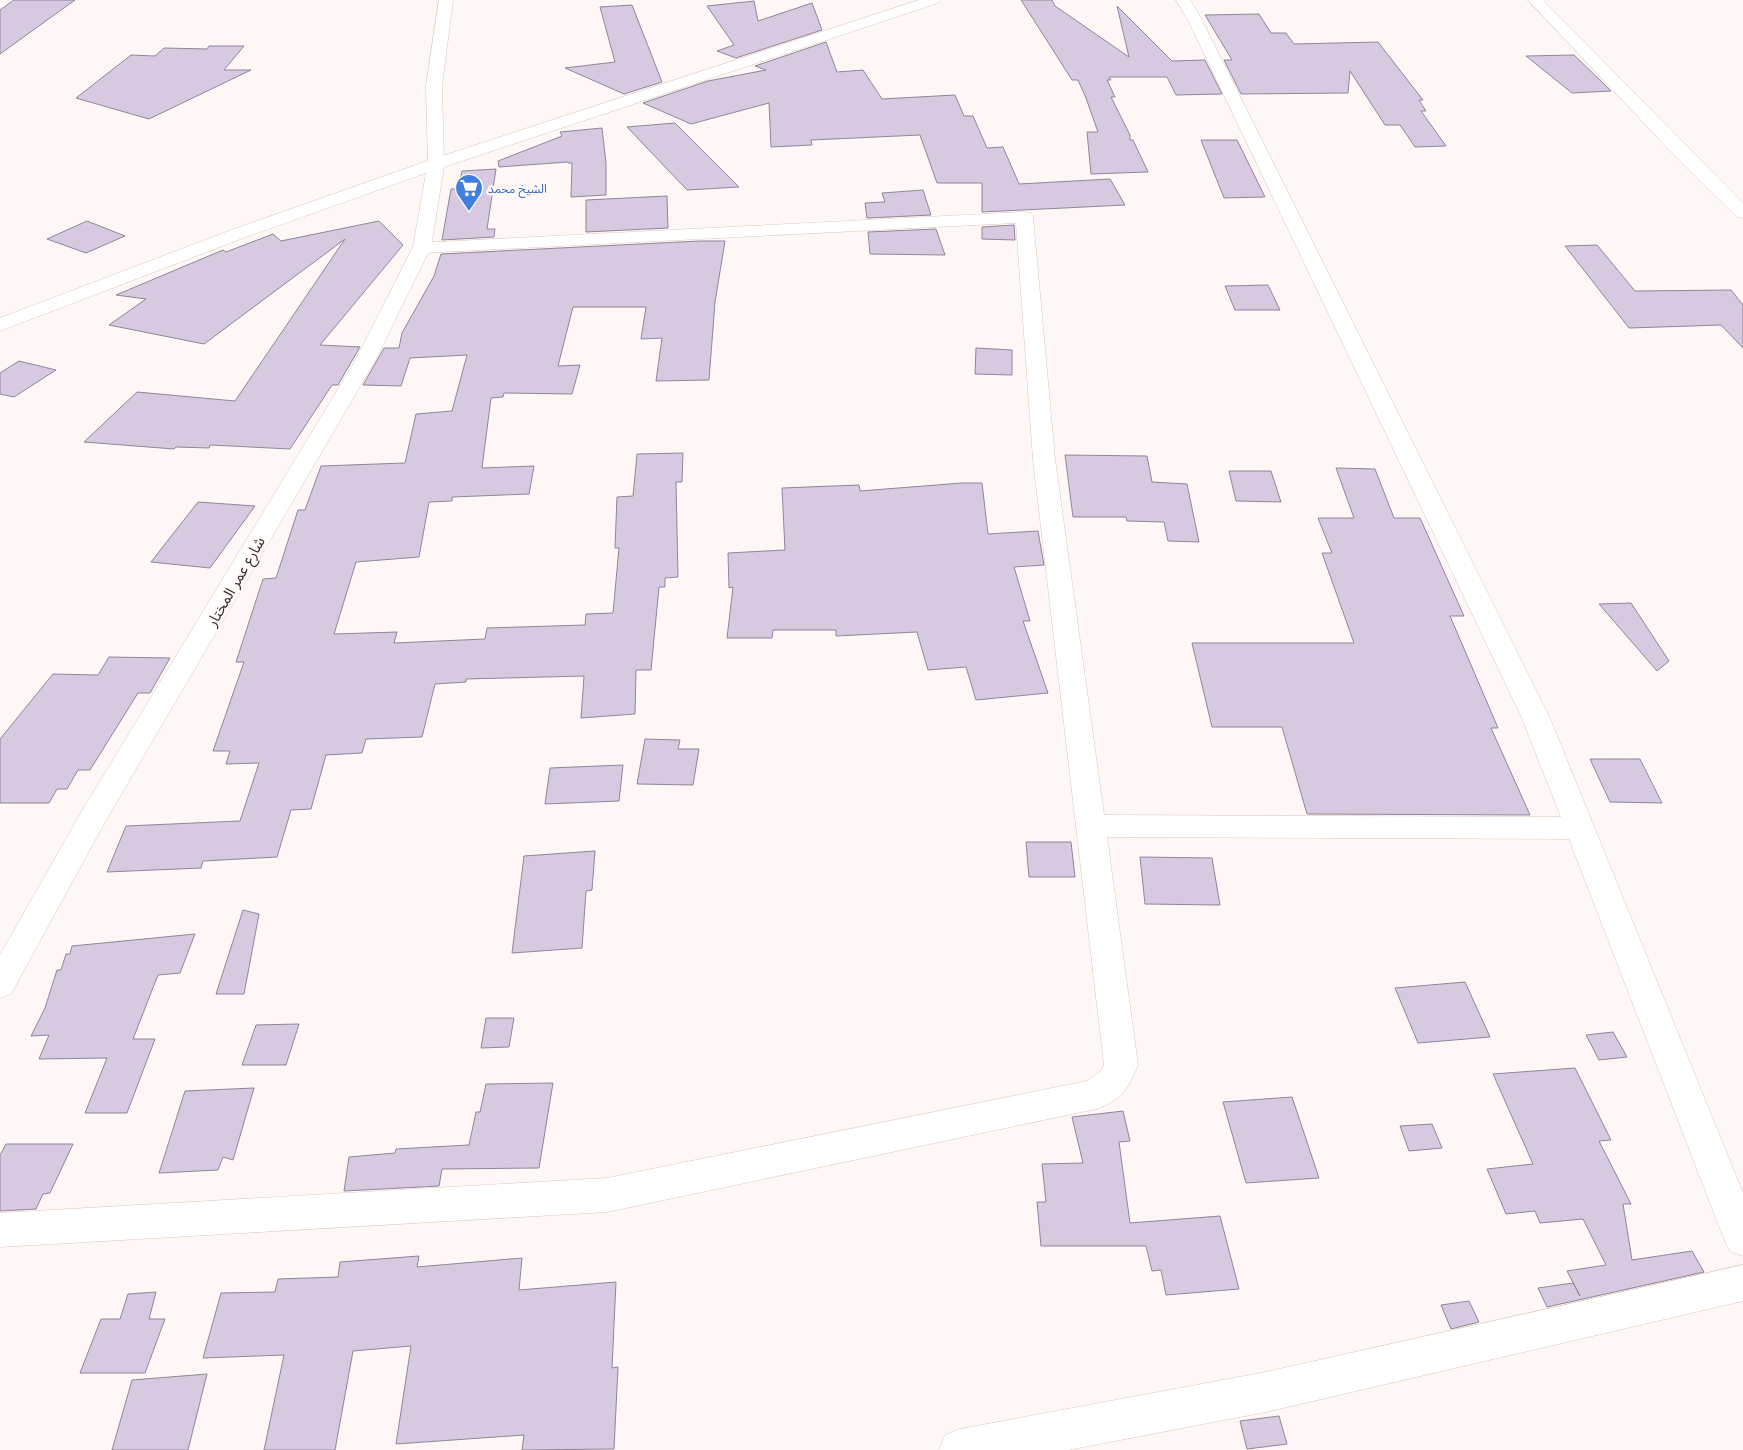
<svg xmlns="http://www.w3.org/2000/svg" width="1743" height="1450" font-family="'Noto Sans','Noto Sans Arabic',sans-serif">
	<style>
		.building { fill: #d7c9e0; stroke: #91859a }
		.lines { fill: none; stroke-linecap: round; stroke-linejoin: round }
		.minor-casing { stroke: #dec6b7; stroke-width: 1 }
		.tertiary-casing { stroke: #dec6b7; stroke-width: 1 }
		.minor { fill: #fff; fill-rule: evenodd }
		.tertiary { fill: #fff; fill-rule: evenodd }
		.labels { text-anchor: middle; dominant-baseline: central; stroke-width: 5; stroke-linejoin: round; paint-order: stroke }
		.far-shop-label { font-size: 12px; fill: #366cbe; stroke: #fdf8f5; text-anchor: start }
		.street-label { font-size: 15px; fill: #382f29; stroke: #fdf8f5 }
	</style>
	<rect width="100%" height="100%" fill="#fdf8f5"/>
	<g class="building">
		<polygon points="14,0 75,0 0,54 0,10"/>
		<polygon points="1021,0 1052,0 1055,6 1129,57 1117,6 1172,61 1205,60 1222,94 1176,95 1167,77 1109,77 1111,80 1107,80 1115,97 1111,97 1130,135 1130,140 1133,140 1148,172 1091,174 1087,132 1098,132 1086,98 1078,80 1072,80"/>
		<polygon points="754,1 758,21 812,3 822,30 736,58 717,51 734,45 707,6"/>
		<polygon points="632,5 662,82 624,94 565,68 615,62 600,7"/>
		<polygon points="1259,14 1271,33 1286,33 1294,44 1378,42 1423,100 1419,100 1426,111 1421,111 1446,146 1415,147 1400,125 1385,125 1350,71 1348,93 1241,94 1224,60 1232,60 1205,15"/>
		<polygon points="826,42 837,72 863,70 882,99 955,95 964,116 973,116 987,148 1003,147 1019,184 1110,179 1125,205 982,212 982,183 937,183 920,135 811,140 812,145 771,147 769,103 691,124 643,103 708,81 766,70 755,66"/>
		<polygon points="209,46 244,46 224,70 251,70 149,119 76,98 131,55 155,56 164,48 207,49"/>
		<polygon points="1574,55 1604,84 1611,91 1572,93 1526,56"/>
		<polygon points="675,123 739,187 687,190 627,127"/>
		<polygon points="602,128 606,163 606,195 571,197 572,163 568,163 568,162 499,167 498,161 562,136 560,132"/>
		<polygon points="1201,140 1237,140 1265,197 1224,198"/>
		<polygon points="496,169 487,229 495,229 494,237 442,240 451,189 458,189 462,171"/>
		<polygon points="923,190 931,215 867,218 865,203 885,202 882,193"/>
		<polygon points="667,196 668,228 586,232 586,200"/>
		<polygon points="87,221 125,236 86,253 47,239"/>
		<polygon points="379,221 403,245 320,345 360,347 338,385 332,385 290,449 210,445 209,448 176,447 174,449 84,442 137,392 235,401 345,239 204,344 109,325 146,299 116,295 223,250 226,252 273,234 281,241"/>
		<polygon points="1014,225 1015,240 982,239 982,227"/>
		<polygon points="936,229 945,255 870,254 868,232"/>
		<polygon points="700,241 725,241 715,302 709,380 656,381 662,338 641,339 646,307 573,307 558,366 580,365 572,394 504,393 503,397 491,398 482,468 534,466 529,494 452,497 452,501 429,502 419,557 356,562 334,634 397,632 394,643 485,639 487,628 585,625 586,614 613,613 619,548 615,548 617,497 633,496 637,454 683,453 682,482 676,482 678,577 665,578 665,587 659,587 651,670 636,670 635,714 581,718 584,676 466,679 466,682 435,684 422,737 366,739 362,753 326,755 311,809 291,810 277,857 203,861 201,868 107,872 126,826 240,821 259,763 226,764 230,751 213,751 244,662 236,662 263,579 276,578 298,510 305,510 321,466 405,463 416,414 452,411 467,355 410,358 401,386 363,385 384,348 399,348 402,333 434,276 441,254"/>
		<polygon points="1597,245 1635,291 1731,290 1743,305 1743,348 1721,325 1629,328 1565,246"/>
		<polygon points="1268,285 1280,310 1235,310 1225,286"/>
		<polygon points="976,348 1012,350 1012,375 975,374"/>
		<polygon points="19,361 56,370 14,397 0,394 0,373"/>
		<polygon points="1065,455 1147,456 1152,482 1187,484 1199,542 1168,541 1164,522 1127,521 1126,517 1073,517"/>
		<polygon points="1336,468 1375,469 1394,518 1420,518 1464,616 1450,616 1498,728 1491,728 1530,815 1307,814 1282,727 1212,727 1192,643 1354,643 1322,553 1332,553 1318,518 1354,518"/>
		<polygon points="1229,471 1271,471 1281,502 1236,501"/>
		<polygon points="962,483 982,483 988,534 1038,531 1044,565 1014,567 1030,621 1023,621 1048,693 976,700 966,667 928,670 917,632 836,636 836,630 773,630 772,638 727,638 733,587 729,588 728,553 785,550 782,488 859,485 860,491"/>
		<polygon points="198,502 255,506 210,568 151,562"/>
		<polygon points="1631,603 1669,661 1657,671 1599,604"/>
		<polygon points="109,657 170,658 150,693 138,693 90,770 78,770 67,789 57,789 49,803 0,803 0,739 53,674 98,675"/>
		<polygon points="645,739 680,740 678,749 699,749 693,785 637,784"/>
		<polygon points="1590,759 1640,759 1662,803 1610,802"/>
		<polygon points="623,765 619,801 545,804 550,768"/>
		<polygon points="1026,842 1071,842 1075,877 1029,877"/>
		<polygon points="595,851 592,890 586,891 582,948 512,953 524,856"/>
		<polygon points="1140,857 1212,858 1220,905 1145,904"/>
		<polygon points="243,910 259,914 244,994 216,994"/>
		<polygon points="195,934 180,973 158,975 133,1039 155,1039 127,1113 85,1113 107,1058 39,1059 49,1035 31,1036 45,1008 57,970 61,970 66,954 70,954 72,946"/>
		<polygon points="1465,982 1490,1037 1418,1043 1395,988"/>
		<polygon points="486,1018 514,1018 509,1047 481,1048"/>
		<polygon points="299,1024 286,1065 242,1065 256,1025"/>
		<polygon points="1613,1032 1627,1057 1599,1060 1586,1035"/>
		<polygon points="1575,1068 1611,1140 1599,1141 1631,1204 1623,1204 1632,1260 1692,1251 1704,1272 1547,1307 1538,1288 1573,1283 1580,1296 1567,1271 1606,1265 1583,1219 1540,1223 1535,1211 1506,1214 1487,1169 1533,1164 1493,1074"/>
		<polygon points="553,1083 539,1168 442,1169 439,1186 344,1191 349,1157 395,1153 396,1149 469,1145 476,1112 480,1112 486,1084"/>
		<polygon points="254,1088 233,1160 223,1157 218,1170 159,1173 185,1091"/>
		<polygon points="1292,1097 1319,1178 1246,1183 1223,1102"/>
		<polygon points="1123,1111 1130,1141 1119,1142 1130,1223 1220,1216 1239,1289 1166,1295 1161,1270 1152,1271 1146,1246 1041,1246 1037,1202 1046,1202 1042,1164 1083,1163 1072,1117"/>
		<polygon points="1432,1124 1442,1148 1409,1151 1400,1126"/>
		<polygon points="6,1144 73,1144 50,1193 43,1194 36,1209 0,1211 0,1155"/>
		<polygon points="419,1256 417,1267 522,1258 519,1290 616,1282 612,1368 618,1367 614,1449 522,1450 524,1435 396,1444 411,1346 353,1351 335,1450 264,1450 284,1355 203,1358 221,1293 275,1292 278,1279 338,1277 340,1262"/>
		<polygon points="156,1292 149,1319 165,1319 145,1373 80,1373 101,1319 120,1319 128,1294"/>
		<polygon points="1469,1301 1479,1322 1451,1329 1441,1305"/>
		<polygon points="207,1374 188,1450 112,1450 132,1380"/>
		<polygon points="1279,1416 1287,1444 1247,1449 1240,1421"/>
	</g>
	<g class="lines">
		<defs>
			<g id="minor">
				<polygon points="439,0 453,0 442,86 444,164 442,168 430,168 428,164 426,86"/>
				<path d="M1176,0h14l12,20 347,696 194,477v63l-13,-5 -6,-12 -155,-400 -462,-2 31,228c-10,24 -16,35 -42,44l-489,103 -607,35v-34l607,-35 480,-97 14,-10 3,-6 -71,-606 -17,-236 -594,30 -6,-2 -3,-4 3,-4 608,-31 6,1 3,4 22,242 49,356 457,2 -40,-101 -333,-696z"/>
				<polygon points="1528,0 1543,0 1743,203 1743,218 1737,217 1674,155"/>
				<polygon points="1743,1265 1743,1301 1266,1412 1068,1450 939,1450 945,1435 960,1429 1266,1372"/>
			</g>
			<polygon id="tertiary" points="919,0 940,0 938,3 444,167 431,247 375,361 105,822 11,994 0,998 0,955 82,811 355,361 413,247 426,173 246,237 0,331 0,318 234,229 430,160"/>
		</defs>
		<use href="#minor" class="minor-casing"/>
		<use href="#tertiary" class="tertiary-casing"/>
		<use href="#minor" class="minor"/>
		<use href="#tertiary" class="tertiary"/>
	</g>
	<defs>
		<symbol id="supermarket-pin" viewBox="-11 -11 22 30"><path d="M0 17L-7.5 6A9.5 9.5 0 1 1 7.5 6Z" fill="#3f7fe0" stroke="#fdf8f5"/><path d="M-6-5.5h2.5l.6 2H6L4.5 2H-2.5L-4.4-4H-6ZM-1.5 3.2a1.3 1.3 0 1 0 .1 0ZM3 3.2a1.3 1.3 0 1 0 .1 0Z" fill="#fff"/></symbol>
	</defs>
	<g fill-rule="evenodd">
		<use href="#supermarket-pin" x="453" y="172" width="32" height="43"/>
	</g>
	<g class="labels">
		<g class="far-shop-label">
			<text x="488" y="188">الشيخ محمد</text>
		</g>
		<g class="street-label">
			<text transform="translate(235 581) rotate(-60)">شارع عمر المختار</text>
		</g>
	</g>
</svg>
